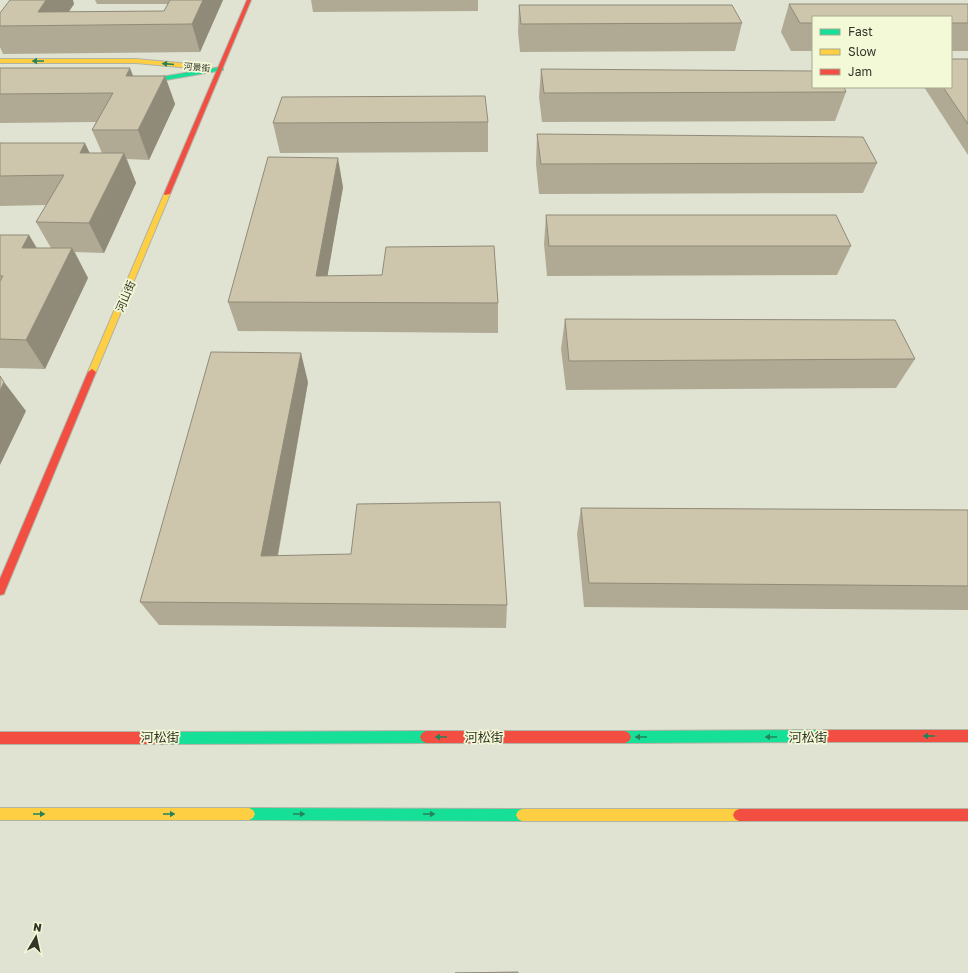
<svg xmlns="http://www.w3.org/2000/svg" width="968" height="973" font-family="'Golos Text','Noto Sans SC',sans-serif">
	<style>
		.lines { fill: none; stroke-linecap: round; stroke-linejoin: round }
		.fast-casing { stroke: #b1b3a5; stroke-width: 2 }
		.slow-casing { stroke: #b1b3a5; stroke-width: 2 }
		.jam-casing { stroke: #b1b3a5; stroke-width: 2 }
		.fast { fill: #16e098; fill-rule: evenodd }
		.slow { fill: #ffcf43; fill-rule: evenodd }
		.jam { fill: #f24e42; fill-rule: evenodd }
		.wall { fill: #b0aa94 }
		.shaded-wall { fill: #908b78 }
		.building { fill: #cdc6ac; stroke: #908b78 }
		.oneway { fill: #26825a }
		.labels { text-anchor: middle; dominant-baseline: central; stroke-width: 3.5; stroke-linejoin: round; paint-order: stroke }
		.far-street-label { font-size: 9px; fill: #333528; stroke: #f3f8d7 }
		.street-label { font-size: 11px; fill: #333528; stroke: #f3f8d7 }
		.near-street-label { font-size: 13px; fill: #333528; stroke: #f3f8d7 }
	</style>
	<rect width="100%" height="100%" fill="#e0e3d2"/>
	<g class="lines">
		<defs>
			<g id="fast">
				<polygon points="221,67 223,68 223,70 137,85 134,83 137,81"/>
				<polygon points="826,730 830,732 832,736 830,740 826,742 625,743 621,741 619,737 621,733 625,731"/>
				<polygon points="426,731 430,733 432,737 430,741 426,743 166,744 162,742 160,738 162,734 166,732"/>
				<polygon points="249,808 522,809 526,811 528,815 526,819 522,821 249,820 245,818 243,814 245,810"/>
			</g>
			<g id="slow">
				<polygon points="0,59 136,59 190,64 193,66 190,68 136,63 0,63"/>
				<polygon points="167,192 170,194 96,372 95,374 89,374 88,372 164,194"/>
				<polygon points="0,808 249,808 253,810 255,814 253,818 249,820 0,820"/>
				<polygon points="522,809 739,809 743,811 745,815 743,819 739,821 522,821 518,819 516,815 518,811"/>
			</g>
			<g id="jam">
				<polygon points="247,0 251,0 170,194 165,195 164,194"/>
				<polygon points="92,369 96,372 5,591 4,594 0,595 0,579 88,372"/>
				<polygon points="826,730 968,730 968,742 826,742 822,740 820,736 822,732"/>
				<polygon points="426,731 625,731 629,733 631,737 629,741 625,743 426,743 422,741 420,737 422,733"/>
				<polygon points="0,732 166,732 170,734 172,738 170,742 166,744 0,744"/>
				<polygon points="739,809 968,809 968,821 739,821 735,819 733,815 735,811"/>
			</g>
		</defs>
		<use href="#fast" class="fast-casing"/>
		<use href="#slow" class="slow-casing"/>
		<use href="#jam" class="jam-casing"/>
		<use href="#fast" class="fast"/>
		<use href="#slow" class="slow"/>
		<use href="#jam" class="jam"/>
	</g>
	<g class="wall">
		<polygon points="95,0 223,0 200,52 3,54 0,47 0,13 74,4 69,12 164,11 168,4 97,4"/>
		<polygon points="311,0 478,0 478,11 313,12"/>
		<polygon points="789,4 968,4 968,51 951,51 951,17 813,17 813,51 791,51 781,32"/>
		<polygon points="519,5 742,23 735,51 520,52 518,32"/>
		<polygon points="968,59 968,155 924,87 951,87"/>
		<polygon points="0,68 133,76 165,76 175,104 149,160 127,159 136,183 104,253 75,252 88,278 45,369 0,368 0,235 29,235 37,248 51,248 36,222 47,205 0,206 0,143 90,153 102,153 92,130 96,122 0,123"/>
		<polygon points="541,69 846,92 835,121 542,122 539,97"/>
		<polygon points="488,122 488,152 280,153 273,123"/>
		<polygon points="537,134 877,163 863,193 539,194 536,164"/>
		<polygon points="343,187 327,276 498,303 498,333 238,331 228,302"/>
		<polygon points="546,215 851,246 837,275 547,276 544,244"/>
		<polygon points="565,319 915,359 896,388 566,390 561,349"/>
		<polygon points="308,382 278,556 507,605 506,628 159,625 140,602"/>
		<polygon points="581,508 968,510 968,610 584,607 577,534"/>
	</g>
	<g class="shaded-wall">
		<polygon points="46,0 73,0 74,4 59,25 38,12"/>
		<polygon points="203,0 223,0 200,52 192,24"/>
		<polygon points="130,68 141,96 126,76"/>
		<polygon points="165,76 175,104 149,160 138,130"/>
		<polygon points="85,143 99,173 80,153"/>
		<polygon points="124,153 136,183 104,253 89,223"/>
		<polygon points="338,158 343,187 323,302 316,276"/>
		<polygon points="29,235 46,265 22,248"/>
		<polygon points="72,248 88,278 45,369 26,340"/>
		<polygon points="301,353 308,382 273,581 261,556"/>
		<polygon points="4,382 26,411 0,465 0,391"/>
	</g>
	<g class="building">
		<polygon points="10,0 46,0 38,12 164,11 170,0 203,0 192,24 0,26 0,13"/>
		<polygon points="789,4 968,4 968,23 951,23 951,17 813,17 813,23 800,23"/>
		<polygon points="519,5 732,5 742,23 521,24"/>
		<polygon points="951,59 968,59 968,124 943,87 951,87"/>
		<polygon points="0,68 130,68 126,76 165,76 138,130 92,130 113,93 0,94"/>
		<polygon points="541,69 813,71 813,87 844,87 846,92 544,93"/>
		<polygon points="485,96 488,122 273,123 282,97"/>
		<polygon points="537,134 863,137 877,163 541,164"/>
		<polygon points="0,143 85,143 80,153 124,153 89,223 36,222 64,175 0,176"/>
		<polygon points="268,157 338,158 316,276 382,275 386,247 494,246 498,303 228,302"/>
		<polygon points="546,215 836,215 851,246 549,246"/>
		<polygon points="0,235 29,235 22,248 72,248 26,340 0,339 0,281 3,276 0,276"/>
		<polygon points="565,319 895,320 915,359 569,361"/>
		<polygon points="211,352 301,353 261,556 351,554 357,504 500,502 507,605 140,602"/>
		<polygon points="0,376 4,382 0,391"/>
		<polygon points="581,508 968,510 968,586 589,583"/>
		<polygon points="518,972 518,973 455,973"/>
	</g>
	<defs><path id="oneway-solid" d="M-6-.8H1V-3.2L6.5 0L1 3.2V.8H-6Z"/></defs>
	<g class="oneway">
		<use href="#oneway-solid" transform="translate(38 61) rotate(180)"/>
		<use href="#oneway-solid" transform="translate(168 64) rotate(-175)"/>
		<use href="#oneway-solid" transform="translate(929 736) rotate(180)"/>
		<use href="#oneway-solid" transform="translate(441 737) rotate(180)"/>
		<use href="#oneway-solid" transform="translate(641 737) rotate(180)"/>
		<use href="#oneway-solid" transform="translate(771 737) rotate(180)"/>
		<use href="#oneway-solid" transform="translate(39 814)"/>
		<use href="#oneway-solid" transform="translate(169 814)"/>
		<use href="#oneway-solid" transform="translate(299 814)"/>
		<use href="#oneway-solid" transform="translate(429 814)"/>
	</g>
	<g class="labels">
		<g class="far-street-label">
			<text transform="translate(197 67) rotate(5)">河景街</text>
		</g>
		<g class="street-label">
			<text transform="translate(125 296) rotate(-67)">河山街</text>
		</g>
		<g class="near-street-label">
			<text x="160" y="737">河松街</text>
			<text x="484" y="737">河松街</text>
			<text x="808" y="737">河松街</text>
		</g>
	</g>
	<rect x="812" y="16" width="140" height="72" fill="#f3f8d7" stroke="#a6aa91"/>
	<rect x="820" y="29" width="20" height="6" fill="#16e098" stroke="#a6aa91"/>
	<text x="848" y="36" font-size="12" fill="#333528">Fast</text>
	<rect x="820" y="49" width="20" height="6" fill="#ffcf43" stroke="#a6aa91"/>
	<text x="848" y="56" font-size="12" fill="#333528">Slow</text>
	<rect x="820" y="69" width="20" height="6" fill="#f24e42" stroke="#a6aa91"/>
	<text x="848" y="76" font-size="12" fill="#333528">Jam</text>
	<g transform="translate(36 937) rotate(9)" stroke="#f3f8d7" stroke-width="3" paint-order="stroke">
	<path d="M0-3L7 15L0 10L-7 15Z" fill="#333528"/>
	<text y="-6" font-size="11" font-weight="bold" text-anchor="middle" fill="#333528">N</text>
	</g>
</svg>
